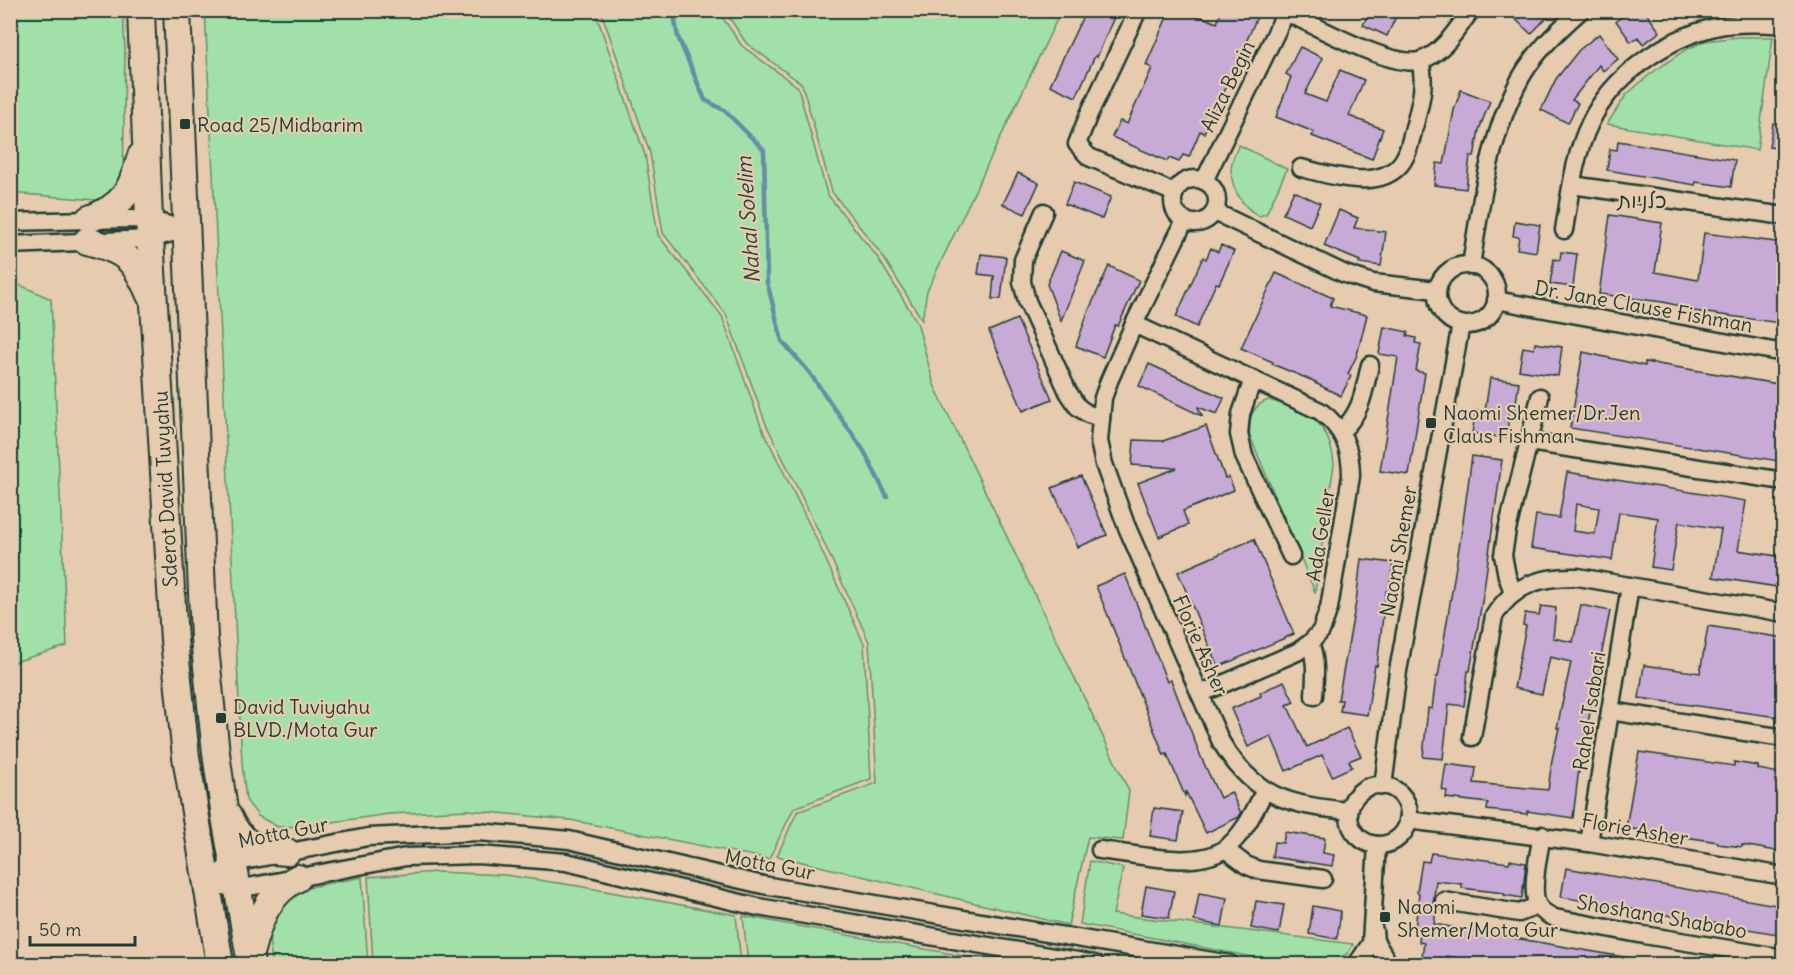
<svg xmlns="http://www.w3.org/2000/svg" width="1794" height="975" font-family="Delius,'Playpen Sans Hebrew',sans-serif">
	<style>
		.green { fill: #a1e1a9; stroke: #608f6e; stroke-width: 1.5 }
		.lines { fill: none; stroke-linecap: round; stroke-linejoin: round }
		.stream { stroke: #668da5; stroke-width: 4.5 }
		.building { fill: #c7aad6; stroke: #1f3d34; stroke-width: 1.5; fill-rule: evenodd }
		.minor-casing { stroke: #1f3d34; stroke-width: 21 }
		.highway-casing { stroke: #1f3d34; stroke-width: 30 }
		.minor { stroke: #e6cbae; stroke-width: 16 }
		.highway { stroke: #e6cbae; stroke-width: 26 }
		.poi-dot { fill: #1f3d34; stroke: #e6cbae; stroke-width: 2 }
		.labels { text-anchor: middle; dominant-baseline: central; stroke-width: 4.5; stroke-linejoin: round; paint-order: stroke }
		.street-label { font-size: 20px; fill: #1f3d34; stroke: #e6cbae }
		.poi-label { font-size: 20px; fill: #1f3d34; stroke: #e6cbae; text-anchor: start }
		.neighbourhood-label { font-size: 21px; fill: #1f3d34; stroke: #e6cbae }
		.water-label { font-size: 21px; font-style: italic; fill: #25443d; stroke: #e6cbae }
	</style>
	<rect width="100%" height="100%" fill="#e6cbae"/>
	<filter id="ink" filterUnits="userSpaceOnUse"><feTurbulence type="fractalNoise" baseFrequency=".0167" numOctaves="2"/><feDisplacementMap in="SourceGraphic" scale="12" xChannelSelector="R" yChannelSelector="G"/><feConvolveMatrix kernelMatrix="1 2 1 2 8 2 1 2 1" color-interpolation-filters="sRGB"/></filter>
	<g filter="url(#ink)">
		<g class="green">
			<polygon points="10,11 123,11 125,51 123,188 96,200 11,193"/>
			<polygon points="205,11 595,11 645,155 658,235 722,316 761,426 815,536 864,644 871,779 794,808 769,859 570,820 467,810 389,814 304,826 278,827 258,816 246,800 242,763"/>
			<polygon points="601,11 718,11 742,46 798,87 827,194 878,258 917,322 934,385 1129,791 1123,840 1088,837 1068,925 777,856 797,812 877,783 869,642 820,534 766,424 726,314 663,233 650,153"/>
			<polygon points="725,11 1061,11 927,291 922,320 882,255 832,192 802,84 746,43"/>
			<polygon points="1738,37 1773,37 1757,150 1607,124 1626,95 1649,75 1685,50 1705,41"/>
			<path d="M1239,145l48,24 -21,45 -7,2c-18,-9 -31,-33 -27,-53 1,-6 4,-12 7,-18z"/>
			<polygon points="11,281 51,299 67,646 11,663"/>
			<path d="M1269,400c39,12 60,19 65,64l-19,128 -65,-156c-2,-16 2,-32 19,-36z"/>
			<polygon points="1090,861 1123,868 1113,914 1353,944 1348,953 1330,964 1290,964 1080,924"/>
			<polygon points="437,872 505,875 578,886 736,915 741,964 373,964 368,877"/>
			<path d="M362,877l6,87h-95c-18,-77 31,-75 89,-87z"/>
			<polygon points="743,916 1008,964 748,964"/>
		</g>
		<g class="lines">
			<polyline class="stream" points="673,10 678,37 705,100 724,110 764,150 767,282 782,341 809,372 864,451 887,497"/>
		</g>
		<g class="building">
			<polygon points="1086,10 1117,10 1097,57 1095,56 1076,97 1050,85"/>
			<polygon points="1170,10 1185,10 1217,23 1222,10 1260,10 1222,97 1219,96 1204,133 1200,131 1189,157 1183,155 1179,162 1169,158 1167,161 1112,137 1120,121 1127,124 1152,68 1146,65"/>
			<polygon points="1370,10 1399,10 1387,36 1363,25"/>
			<polygon points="1506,10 1542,10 1548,16 1531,34"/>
			<polygon points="1630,10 1644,10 1660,32 1643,44 1638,37 1631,42 1616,21"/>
			<polygon points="1599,34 1618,59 1603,71 1599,65 1572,100 1578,103 1568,123 1541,110 1556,79 1579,50"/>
			<polygon points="1300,47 1323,58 1305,94 1326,102 1340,70 1364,80 1349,116 1383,129 1372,159 1312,136 1314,132 1276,117 1291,77 1286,74"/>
			<polygon points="1461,90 1490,101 1479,130 1474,157 1470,156 1466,189 1434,185 1437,163 1444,164 1454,110"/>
			<polygon points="1773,123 1784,125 1784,149 1769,147"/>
			<polygon points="1618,141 1735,160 1731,187 1696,182 1695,185 1607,170 1610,149 1617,150"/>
			<polygon points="1018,173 1039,183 1025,214 1003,204"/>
			<polygon points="1074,182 1111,197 1102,219 1065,204"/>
			<polygon points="1294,191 1320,203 1310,226 1283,214"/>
			<polygon points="1339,210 1358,218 1354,228 1386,232 1381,266 1359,263 1360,261 1324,246"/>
			<polygon points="1610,215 1662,223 1655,272 1698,280 1704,233 1784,243 1784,298 1780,323 1693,311 1693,309 1663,302 1599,294"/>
			<polygon points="1515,221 1540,225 1536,252 1517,249 1519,237 1513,236"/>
			<polygon points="1221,245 1234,251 1219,284 1216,283 1197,327 1176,317 1203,257 1206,259 1211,248 1218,252"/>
			<polygon points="1061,251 1085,261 1061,321 1047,284"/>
			<polygon points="1561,252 1577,254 1573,287 1550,284 1554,259 1560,260"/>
			<polygon points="981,254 1006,257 1001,299 992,299 994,276 978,274"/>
			<polygon points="1109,266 1139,280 1118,326 1115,325 1103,357 1076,346 1088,312"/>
			<polygon points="1276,273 1333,298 1330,306 1367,315 1357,355 1348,374 1351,376 1341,396 1315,383 1316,382 1272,364 1273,362 1241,348"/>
			<polygon points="1017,319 1052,399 1023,411 989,331"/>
			<polygon points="1384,327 1408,332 1407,336 1416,338 1415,343 1421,344 1416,371 1425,373 1409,475 1380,471 1398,357 1379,354"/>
			<polygon points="1535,343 1562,347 1558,376 1519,370 1523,347 1534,349"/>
			<polygon points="1583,352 1645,366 1645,362 1784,385 1784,432 1779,461 1570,428"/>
			<polygon points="1149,364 1224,398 1217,414 1198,407 1202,416 1139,386"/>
			<polygon points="1490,378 1519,382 1515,409 1510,408 1506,438 1472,433 1476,410 1485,411"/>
			<polygon points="1206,426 1225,478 1229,477 1234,490 1183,511 1188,525 1159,537 1138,483 1177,468 1132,465 1134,440 1163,441"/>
			<polygon points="1472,456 1502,460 1483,596 1470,671 1468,671 1464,706 1449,704 1443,759 1423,757 1428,708 1432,709 1436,677 1438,677 1462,529"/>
			<path d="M1567,472l179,29 -8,49 46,7v31l-71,-11 8,-48 -42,-7 -8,48 -20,-3 7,-49 -39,-6 -7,48 -81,-12 5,-33 23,3zM1576,504l23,4 -4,26 -22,-3z"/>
			<polygon points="1081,476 1107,535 1078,547 1052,488"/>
			<polygon points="1254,539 1294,634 1218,667 1178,572"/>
			<polygon points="1361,559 1393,563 1389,591 1386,591 1377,666 1375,665 1367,715 1340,711 1342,700 1338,700 1356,602"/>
			<polygon points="1125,574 1167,682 1171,680 1201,757 1220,798 1231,792 1241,813 1239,817 1206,833 1186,792 1185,796 1167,754 1164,755 1096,586"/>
			<polygon points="1581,605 1610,611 1584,743 1585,743 1578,776 1573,818 1527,811 1527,814 1487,810 1488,803 1446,798 1447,791 1442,790 1446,764 1476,768 1474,783 1548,790 1552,760 1559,728 1557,728 1571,662 1550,657 1542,694 1514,688 1526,626 1523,625 1525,613 1539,615 1541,606 1556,608 1553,638 1573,642"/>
			<polygon points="1708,626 1784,638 1784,679 1778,717 1639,698 1644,665 1700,673"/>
			<polygon points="1284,681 1294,702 1287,705 1307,747 1347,728 1361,756 1349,761 1352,767 1332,776 1322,755 1286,771 1271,736 1248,747 1231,709 1261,696 1260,693"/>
			<polygon points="1639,752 1734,766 1734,762 1758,766 1758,769 1784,774 1784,840 1782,852 1742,845 1742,847 1718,844 1718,842 1626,828"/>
			<polygon points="1154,808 1183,812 1178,840 1150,836"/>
			<polygon points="1285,832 1325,838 1323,853 1334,855 1332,866 1272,857 1274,842 1283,843"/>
			<polygon points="1431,853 1509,863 1510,860 1526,863 1522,898 1504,895 1504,893 1462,888 1462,884 1436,881 1432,911 1436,911 1434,924 1629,958 1629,964 1502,964 1446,956 1445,959 1422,957 1424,943 1419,942 1420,931 1415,929 1419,893 1417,892 1422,861 1429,862"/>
			<polygon points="1566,868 1782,906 1777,934 1561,897"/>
			<polygon points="1146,886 1174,891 1169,918 1141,914"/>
			<polygon points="1199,893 1227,898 1222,926 1194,921"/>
			<polygon points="1256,901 1284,905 1279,933 1251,928"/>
			<polygon points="1313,906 1341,911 1337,939 1309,934"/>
		</g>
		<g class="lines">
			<defs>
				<g id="minor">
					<polyline points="1138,10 1089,114 1077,144 1089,157 1175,193"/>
					<path d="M1286,12c30,14 103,55 133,49 23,-6 39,-33 52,-51"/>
					<path d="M1301,168c31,7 87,27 105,-13 4,-9 6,-21 9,-31 6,-23 11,-41 5,-63"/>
					<circle cx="1195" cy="201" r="22"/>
					<polyline points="1204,181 1287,10"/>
					<polyline points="1572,185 1784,216"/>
					<polyline points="1044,212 1023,260 1022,282 1027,301 1068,392 1078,407 1088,414 1101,418"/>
					<polyline points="1215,212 1345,274 1373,283 1437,290"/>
					<path d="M1185,220l-51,104 -25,57 -6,17 -4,43 5,23 22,61 95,217c33,55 67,63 128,69"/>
					<polyline points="10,222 131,219 149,220 186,229"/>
					<path d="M1564,230c6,-36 10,-74 26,-107 22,-47 75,-84 125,-96 22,-5 45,-4 69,-2"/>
					<polyline points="10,245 150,239 186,229"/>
					<circle cx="1467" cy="295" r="30"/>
					<path d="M1471,266c9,-60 18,-124 45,-179 14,-30 40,-55 65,-77"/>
					<polyline points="1496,300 1784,353"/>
					<path d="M1134,324l186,87c23,17 31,37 31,65l-22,132 -8,23 -11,12 -13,9 -97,42"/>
					<polyline points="1253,379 1241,414 1239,434 1244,456 1291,556"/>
					<path d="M1341,431c21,-18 23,-41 29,-66"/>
					<polyline points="1529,442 1784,481"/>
					<polyline points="1513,592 1507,576 1503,555 1507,530 1540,397"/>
					<path d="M1310,643c7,18 5,34 4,53"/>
					<polyline points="1610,711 1784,738"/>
					<path d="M1472,737l22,-121c20,-32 48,-40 84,-39l206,36"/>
					<circle cx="1379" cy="815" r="30"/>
					<polyline points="1383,786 1398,671 1461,324"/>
					<polyline points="1408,820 1589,843 1784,876"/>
					<path d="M1542,835c-3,18 -13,58 -3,72 4,6 10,8 16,11l89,17 140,23"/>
					<polyline points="1589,843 1630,586"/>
					<polyline points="1225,849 1246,865 1258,870 1323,879"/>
					<path d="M1100,850c34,4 94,19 123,0 19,-12 32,-40 42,-60"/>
					<polyline points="206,883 233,863 368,837 478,832 526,836 569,840 763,885 1230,964"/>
					<polyline points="206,883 238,889 406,857 478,855 566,862 758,907 1095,964"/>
					<polyline points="1444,901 1519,913 1537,906"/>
					<polyline points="1374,930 1375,941 1389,964"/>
					<polyline points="1357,964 1371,943 1377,845"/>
				</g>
				<g id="highway">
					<polyline points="141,10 149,220 174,640 186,757 220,964"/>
					<polyline points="177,10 204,638 216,753 225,817 251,964"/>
					<path d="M89,219c35,-13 42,-28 52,-63"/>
					<path d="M87,241c38,10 47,17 63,54"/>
					<path d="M228,816c12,28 29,35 59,36"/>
					<path d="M251,950c8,-30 17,-57 47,-72"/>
				</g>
			</defs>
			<use href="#minor" class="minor-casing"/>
			<use href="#highway" class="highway-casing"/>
			<use href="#minor" class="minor"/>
			<use href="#highway" class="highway"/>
		</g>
	</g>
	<g class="poi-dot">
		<rect x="179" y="118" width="12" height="12" rx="3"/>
		<rect x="1425" y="417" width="12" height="12" rx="3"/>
		<rect x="215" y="712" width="12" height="12" rx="3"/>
		<rect x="1379" y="911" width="12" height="12" rx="3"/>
	</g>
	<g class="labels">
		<g class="street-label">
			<text transform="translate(1227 86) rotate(-64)">Aliza Begin</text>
			<text transform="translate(1644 306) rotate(10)">Dr. Jane Clause Fishman</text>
			<text transform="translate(165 489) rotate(-93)">Sderot David Tuvyahu</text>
			<text transform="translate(1320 535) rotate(-81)">Ada Geller</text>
			<text transform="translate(1398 551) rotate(-80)">Naomi Shemer</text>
			<text transform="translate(1201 645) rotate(66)">Florie Asher</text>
			<text transform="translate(1589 711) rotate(-81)">Rahel Tsabari</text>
			<text transform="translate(1635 829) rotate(10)">Florie Asher</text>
			<text transform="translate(283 832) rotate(-11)">Motta Gur</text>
			<text transform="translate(770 864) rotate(11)">Motta Gur</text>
			<text transform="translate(1662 916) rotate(10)">Shoshana Shababo</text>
		</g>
		<g class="poi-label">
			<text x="197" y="124">Road 25/Midbarim</text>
			<text x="1443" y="412">Naomi Shemer/Dr.Jen<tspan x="1443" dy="23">Claus Fishman</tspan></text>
			<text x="233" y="706">David Tuviyahu<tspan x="233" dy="23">BLVD./Mota Gur</tspan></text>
			<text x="1397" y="906">Naomi<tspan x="1397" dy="23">Shemer/Mota Gur</tspan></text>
		</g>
		<g class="neighbourhood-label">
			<text x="1642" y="200">כלניות</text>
		</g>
		<g class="water-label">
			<text transform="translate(748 220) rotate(-94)">Nahal Solelim</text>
		</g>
	</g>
	<rect width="1794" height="975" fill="none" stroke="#e6cbae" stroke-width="36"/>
	<rect x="18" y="18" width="1758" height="939" fill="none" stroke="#1f3d34" stroke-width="2" filter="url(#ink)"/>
	<path d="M30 936v9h105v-9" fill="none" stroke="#1f3d34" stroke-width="3"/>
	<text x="39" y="936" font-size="18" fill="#1f3d34" stroke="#e6cbae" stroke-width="4.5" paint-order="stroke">50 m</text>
</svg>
